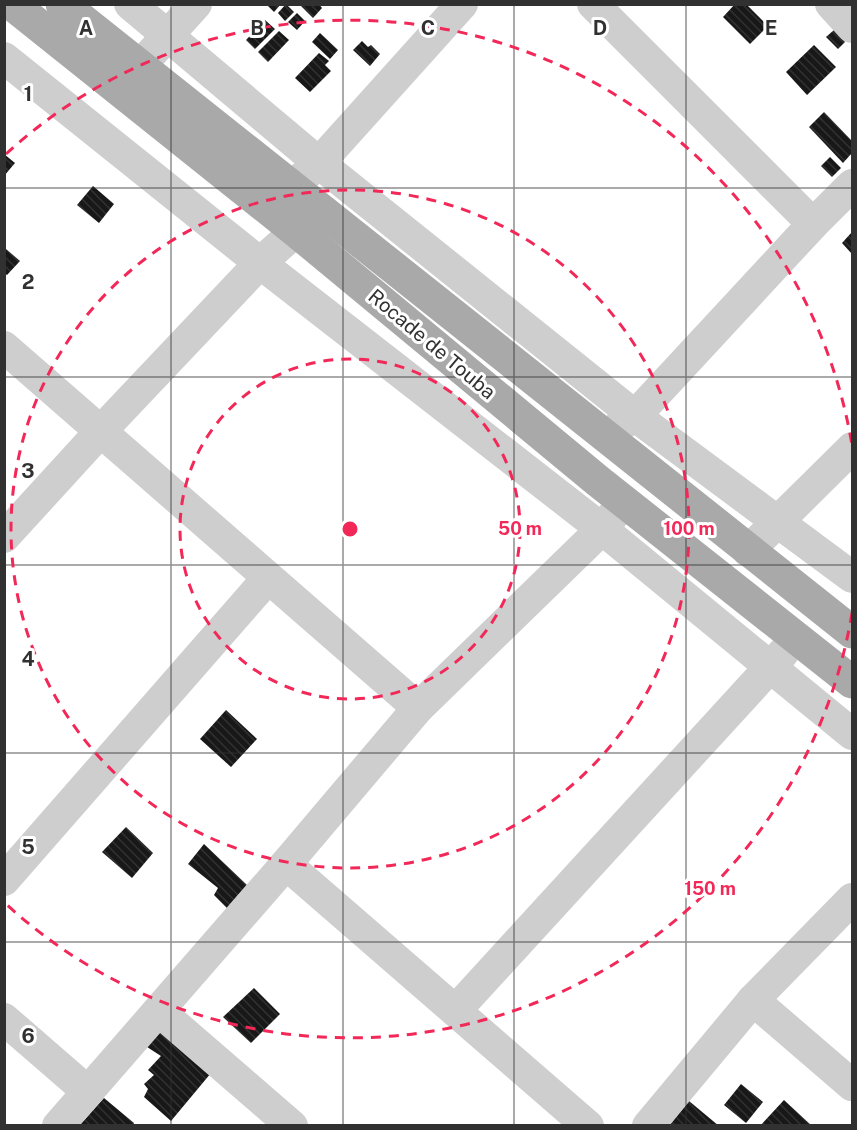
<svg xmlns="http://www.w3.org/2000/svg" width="857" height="1130" font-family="'Public Sans',sans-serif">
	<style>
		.building { fill: url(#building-back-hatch) }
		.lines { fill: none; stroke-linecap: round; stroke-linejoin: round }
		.minor { stroke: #cecece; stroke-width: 32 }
		.major { stroke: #a9a9a9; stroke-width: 33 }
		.grid { fill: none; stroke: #313131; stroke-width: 1.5; stroke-opacity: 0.55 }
		.ring { fill: none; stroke: #f22958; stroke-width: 3; stroke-dasharray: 10 8 }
		.labels { text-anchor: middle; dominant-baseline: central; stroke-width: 6; stroke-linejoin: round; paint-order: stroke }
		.street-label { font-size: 20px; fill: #313131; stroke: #fff }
		.grid-label { font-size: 20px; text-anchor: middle; font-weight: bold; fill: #313131; stroke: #fff; stroke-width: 6; stroke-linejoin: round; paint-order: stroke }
		.centre { fill: #f22958; stroke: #fff; stroke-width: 3 }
		.ring-label { font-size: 18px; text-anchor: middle; font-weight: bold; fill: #f22958; stroke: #fff; stroke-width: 6; stroke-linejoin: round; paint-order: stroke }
	</style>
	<defs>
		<pattern id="building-back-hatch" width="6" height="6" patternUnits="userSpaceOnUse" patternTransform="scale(1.5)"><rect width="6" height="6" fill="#181818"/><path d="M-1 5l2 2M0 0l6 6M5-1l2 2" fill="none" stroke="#313131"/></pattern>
	</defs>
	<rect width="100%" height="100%" fill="#fff"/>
	<g class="building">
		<polygon points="266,4 281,4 274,12"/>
		<polygon points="286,4 294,12 285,21 278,13"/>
		<polygon points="299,4 319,4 322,8 313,18"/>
		<polygon points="735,4 746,4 768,26 750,44 723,17"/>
		<polygon points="297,13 305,21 297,30 288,22"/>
		<polygon points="265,20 275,29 255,49 246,40"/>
		<polygon points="834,30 845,42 838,49 826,37"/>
		<polygon points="279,31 289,40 268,62 258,52"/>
		<polygon points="320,33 338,50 330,59 312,42"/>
		<polygon points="362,41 368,47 371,45 380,54 370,66 353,50"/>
		<polygon points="814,45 836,67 807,95 786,72"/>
		<polygon points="319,53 329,61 325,65 331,71 310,92 295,78"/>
		<polygon points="824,112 852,141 852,153 843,163 809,127"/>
		<polygon points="4,154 15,163 4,176"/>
		<polygon points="830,157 841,168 832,177 821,166"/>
		<polygon points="93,186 114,204 99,223 77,205"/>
		<polygon points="852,232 852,254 842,243"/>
		<polygon points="6,249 20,261 7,275 4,273 4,251"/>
		<polygon points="226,710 257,739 231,767 200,739"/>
		<polygon points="126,827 153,853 132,878 102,852"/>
		<polygon points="204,844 247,885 227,908 214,895 218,888 188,864"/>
		<polygon points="254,988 280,1014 251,1043 223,1017"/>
		<polygon points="162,1028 211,1073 171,1121 144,1097 148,1089 144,1084 154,1075 148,1070 161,1056 147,1047"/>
		<polygon points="741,1084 763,1102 746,1123 724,1105"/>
		<polygon points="104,1098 134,1123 133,1126 79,1126"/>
		<polygon points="784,1100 812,1126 760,1126"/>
		<polygon points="689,1101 719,1126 669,1126"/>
	</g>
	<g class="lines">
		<g class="minor">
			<polyline points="130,4 319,163 635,416 852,577"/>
			<polyline points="593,4 813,224"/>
			<polyline points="831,4 852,27"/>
			<polyline points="4,58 260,263 602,529 852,734"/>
			<polyline points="139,67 196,4"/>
			<polyline points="303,177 319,163 462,4"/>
			<polyline points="4,347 418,708"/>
			<polyline points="619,426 635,416 813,224 852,185"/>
			<polyline points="4,537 100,432 260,263 296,231"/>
			<polyline points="748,551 852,448"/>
			<polyline points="286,864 588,1126"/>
			<polyline points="4,880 268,578"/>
			<polyline points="753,1000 852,1085"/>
			<polyline points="456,1010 783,653"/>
			<polyline points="159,1011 292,1126"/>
			<polyline points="4,1019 87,1091"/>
			<polyline points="58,1126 286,864 418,708 602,529 614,514"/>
			<polyline points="648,1126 753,1000 852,899"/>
		</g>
		<g class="major">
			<polyline points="12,4 296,231 598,481 852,682"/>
			<polyline points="62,4 852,632"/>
		</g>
	</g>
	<path class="grid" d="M171,4v1122M343,4v1122M514,4v1122M686,4v1122M4,188h848M4,377h848M4,565h848M4,753h848M4,942h848"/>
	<g class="ring">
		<circle cx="350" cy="529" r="170"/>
		<circle cx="350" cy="529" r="339"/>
		<path d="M852 613A509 509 0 0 1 6 904M6 154A509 509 0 0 1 852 445"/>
	</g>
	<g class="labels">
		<g class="street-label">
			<text transform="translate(432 344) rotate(40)">Rocade de Touba</text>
		</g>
	</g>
	<g class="grid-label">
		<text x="86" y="35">A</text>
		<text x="257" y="35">B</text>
		<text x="428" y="35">C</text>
		<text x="600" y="35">D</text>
		<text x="771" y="35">E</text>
		<text x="28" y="101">1</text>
		<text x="28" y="289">2</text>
		<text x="28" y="478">3</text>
		<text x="28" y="666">4</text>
		<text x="28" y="854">5</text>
		<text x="28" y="1043">6</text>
	</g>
	<circle cx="350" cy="529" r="9" class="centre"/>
	<g class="ring-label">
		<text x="520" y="535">50 m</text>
		<text x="689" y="535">100 m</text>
		<text x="710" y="895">150 m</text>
	</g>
	<rect width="857" height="1130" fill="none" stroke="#313131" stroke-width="12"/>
</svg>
